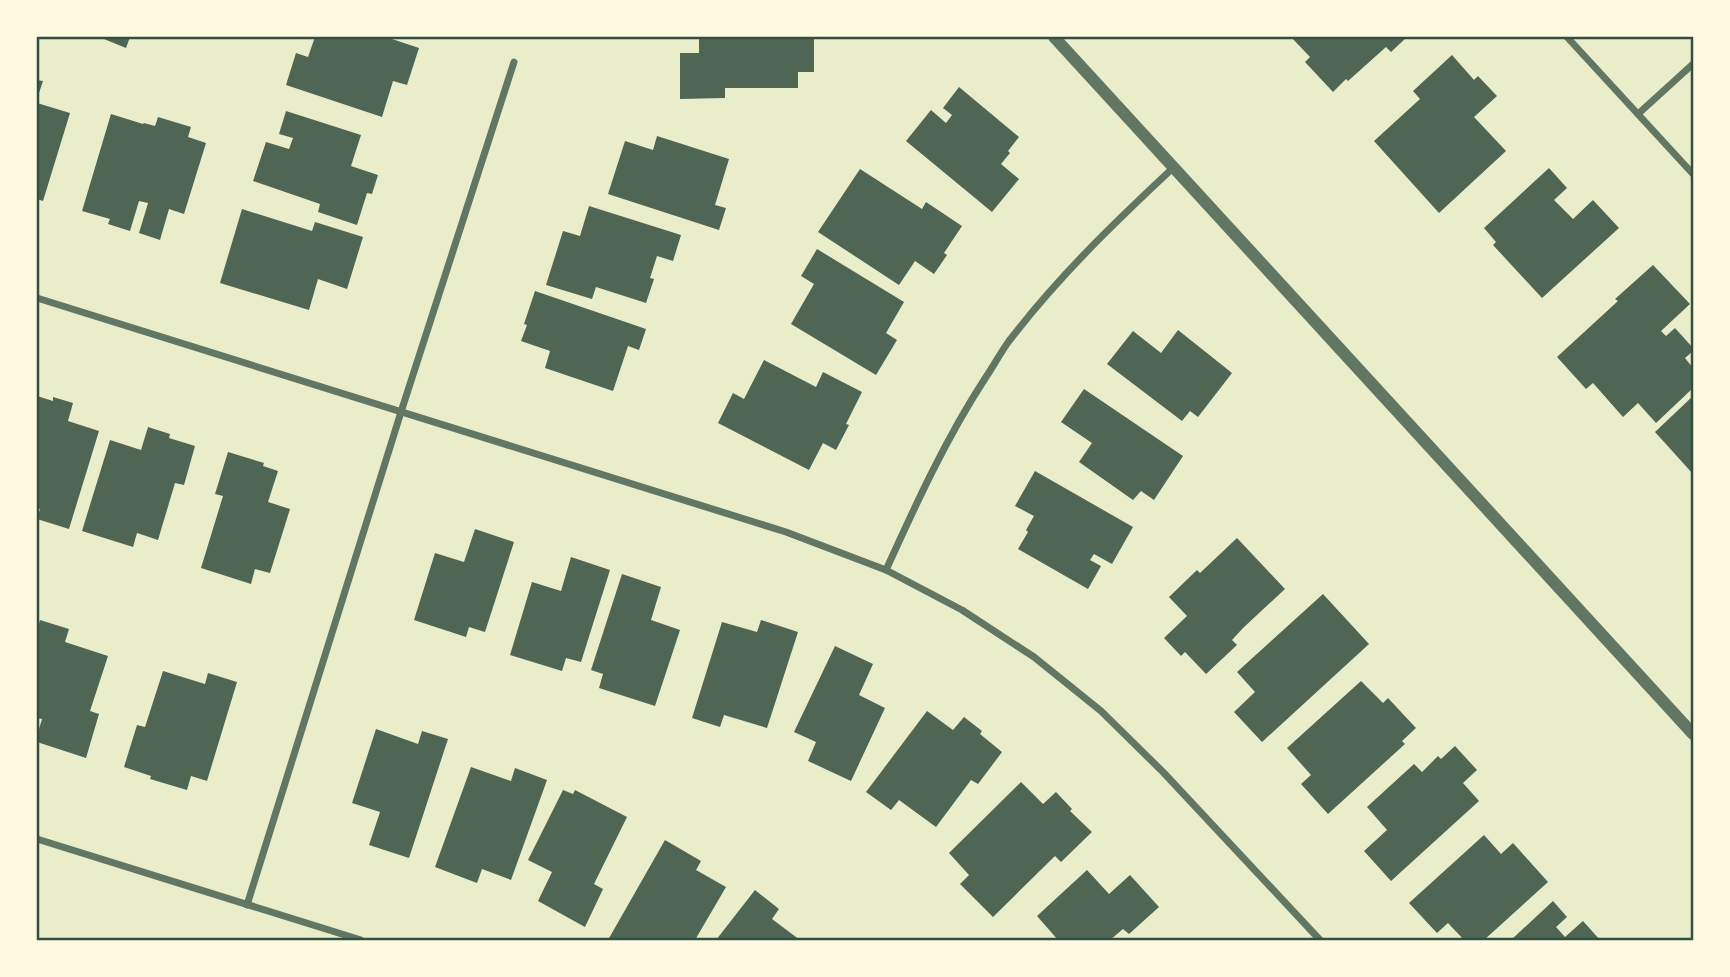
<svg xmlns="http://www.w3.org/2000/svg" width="1730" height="977" font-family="Karla,sans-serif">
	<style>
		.building { fill: #4f6655 }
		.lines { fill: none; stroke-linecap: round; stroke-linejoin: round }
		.minor { stroke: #617663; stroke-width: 7 }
		.tertiary { stroke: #617663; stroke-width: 12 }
		.neatline { fill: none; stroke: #344e41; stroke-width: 2.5 }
	</style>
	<rect width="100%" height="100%" fill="#e9edc9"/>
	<g class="building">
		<polygon points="99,37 130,37 126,48"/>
		<polygon points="315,37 386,37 419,48 407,85 393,81 382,117 286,85 296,53 308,57"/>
		<polygon points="699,37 814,37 814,72 798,72 798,88 725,88 725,98 680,99 680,53 699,53"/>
		<polygon points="1291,37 1407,37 1391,52 1386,47 1348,81 1346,79 1333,92 1305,62 1310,57"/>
		<polygon points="1452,55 1474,80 1478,76 1497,96 1474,117 1506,151 1439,213 1374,141 1420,99 1413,91"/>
		<polygon points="37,80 43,81 37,99"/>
		<polygon points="959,87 1019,137 1008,151 1010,153 1001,164 1019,179 992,212 906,141 931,110 946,123 952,115 943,108"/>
		<polygon points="37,103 70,113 43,201 37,199"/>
		<polygon points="286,111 361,135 351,166 378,175 372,194 367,193 357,225 318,212 320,204 253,181 266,142 289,149 293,138 279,134"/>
		<polygon points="111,114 143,124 144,123 155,126 158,117 191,127 188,137 206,143 184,214 169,209 160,240 139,233 148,203 139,201 130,231 108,224 110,219 82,211"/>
		<polygon points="657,136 729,159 715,205 726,208 719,230 608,194 625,141 653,150"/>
		<polygon points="1549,168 1567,188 1554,200 1573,219 1593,200 1619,228 1542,298 1493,245 1496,242 1484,228"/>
		<polygon points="860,169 922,209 926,202 962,226 944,253 947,255 934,274 915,261 899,285 818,232"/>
		<polygon points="589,206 681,235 673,261 657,256 650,278 654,279 646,303 596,287 592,299 546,285 563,231 580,236"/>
		<polygon points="242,209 312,231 315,222 363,237 347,289 318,279 309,310 220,283"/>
		<polygon points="817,249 904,302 886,333 897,340 876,375 791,324 814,284 801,276"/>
		<polygon points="1653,265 1690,304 1661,331 1666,336 1675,328 1693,348 1693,351 1685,358 1693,368 1693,388 1656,423 1638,403 1623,417 1593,383 1586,389 1557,357 1618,301 1615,299"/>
		<polygon points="535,291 646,329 639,350 628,346 613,391 545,368 550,351 521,341 527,325 524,324"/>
		<polygon points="1178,330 1232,373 1198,417 1190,411 1182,421 1107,364 1133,331 1161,353"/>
		<polygon points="764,360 816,387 823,372 862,392 846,424 849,425 836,450 823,443 809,470 718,423 733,393 744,399"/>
		<polygon points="1084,389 1183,456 1154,500 1141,491 1133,500 1079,462 1092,443 1061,422"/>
		<polygon points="37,396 53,401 53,397 73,403 68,421 99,431 69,529 37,519 40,509 37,508"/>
		<polygon points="1693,396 1693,474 1655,432"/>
		<polygon points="148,427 170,434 169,438 195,446 184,485 175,483 158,540 137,533 133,547 82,531 110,440 141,450"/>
		<polygon points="228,452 264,463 263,466 278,471 268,502 290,509 270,573 255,569 251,584 201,568 223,496 215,494"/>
		<polygon points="1035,471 1133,527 1112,564 1094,554 1090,560 1101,566 1088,589 1018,549 1028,532 1026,530 1034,516 1015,506"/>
		<polygon points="475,529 514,542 485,632 469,627 466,637 414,620 435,553 464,562"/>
		<polygon points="1237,538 1285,589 1243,628 1232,640 1237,645 1206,674 1185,652 1181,656 1164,638 1187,616 1169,597 1197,570 1200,573"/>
		<polygon points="571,557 610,570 581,662 566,658 562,671 510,655 532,582 561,591"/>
		<polygon points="622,574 661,587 651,620 680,630 655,706 599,688 603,674 591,670"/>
		<polygon points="1323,594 1369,644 1262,742 1234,712 1255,692 1237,672"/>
		<polygon points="40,620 69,629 65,642 108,656 90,711 99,714 86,758 37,742 37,736 42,719 37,718 37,632"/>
		<polygon points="761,620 798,632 767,728 724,715 720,727 692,718 722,622 757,632"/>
		<polygon points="835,646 873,664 859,695 885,708 851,781 808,761 816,742 794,732"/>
		<polygon points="163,671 205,684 208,673 237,682 207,781 191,776 187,790 150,779 151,776 124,767 137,725 145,727"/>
		<polygon points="1361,681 1383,703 1388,698 1416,728 1402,741 1405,744 1328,814 1301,784 1311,775 1287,748"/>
		<polygon points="927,711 953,730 964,717 982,731 980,734 1002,752 978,784 971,780 936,827 899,800 891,810 866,792"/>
		<polygon points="376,729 418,744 422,731 448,739 409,858 369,845 380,812 352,803"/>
		<polygon points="1455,746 1477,770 1463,783 1479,801 1391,881 1364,851 1387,830 1367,807 1414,764 1422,772 1438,756 1441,759"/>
		<polygon points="471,767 511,781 515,768 547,780 511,880 482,869 477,883 435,867"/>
		<polygon points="1021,782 1043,804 1056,792 1072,809 1070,811 1092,832 1061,862 1055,856 993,917 960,884 969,875 949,853"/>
		<polygon points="563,790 573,794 575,790 627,817 594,884 603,889 585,927 538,901 552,872 528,860"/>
		<polygon points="1484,835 1501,854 1513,843 1548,882 1484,940 1464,940 1448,923 1437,933 1409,903"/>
		<polygon points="665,840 701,861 696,870 726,887 695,940 660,940 656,938 654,940 608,940"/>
		<polygon points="1087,870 1109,894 1130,875 1159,907 1129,934 1123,929 1110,940 1058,940 1037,916"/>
		<polygon points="755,890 779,909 772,919 800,940 716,940"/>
		<polygon points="1553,901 1567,917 1556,927 1565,937 1583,921 1600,940 1511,940"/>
	</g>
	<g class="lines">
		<g class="minor">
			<polyline points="1567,37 1693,174"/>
			<polyline points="1638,114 1693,64"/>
			<polyline points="37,298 786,532 886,570 962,610 1034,657 1101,711 1163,772 1320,940"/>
			<path d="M886,570c30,-66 60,-132 100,-193 8,-12 15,-25 23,-36 50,-65 105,-118 165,-174"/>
			<polyline points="37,839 361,940"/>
			<polyline points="247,905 401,412 514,62"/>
		</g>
		<polyline class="tertiary" points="1054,37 1693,734"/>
	</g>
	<rect width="1730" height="977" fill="none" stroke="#fefae0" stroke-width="77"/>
	<rect x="38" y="38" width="1654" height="901" class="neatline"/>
</svg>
